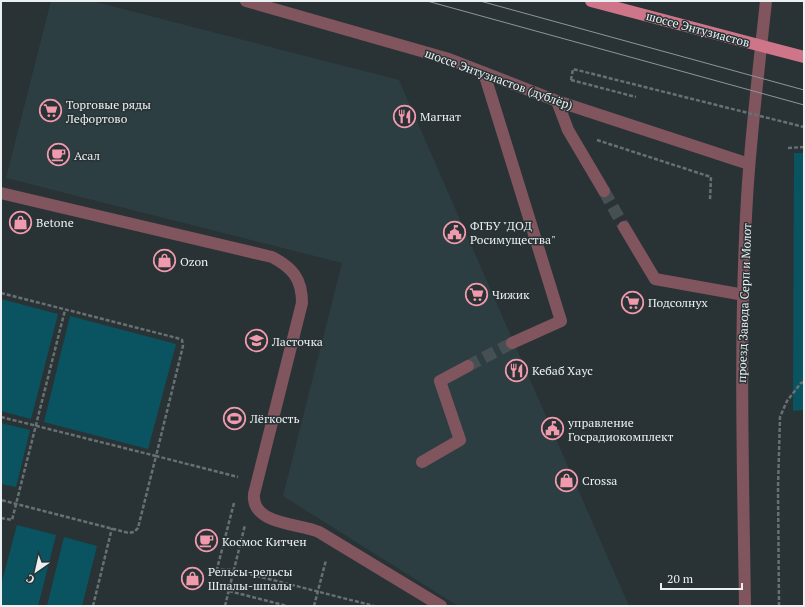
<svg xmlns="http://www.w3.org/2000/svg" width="805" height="607" font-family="'PT Serif',serif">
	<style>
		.built { fill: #2c3e42 }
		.green { fill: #0a5462 }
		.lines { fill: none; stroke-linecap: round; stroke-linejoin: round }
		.minor-tunnel { stroke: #464f51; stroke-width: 12; stroke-dasharray: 12 6; stroke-linecap: butt }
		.path { stroke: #677072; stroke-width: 2.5; stroke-dasharray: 4 2; stroke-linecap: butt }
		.minor { stroke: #81555e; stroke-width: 12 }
		.tram { stroke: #8d9597; stroke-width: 1 }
		.path-bridge { stroke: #677072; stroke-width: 2.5; stroke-dasharray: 4 2; stroke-linecap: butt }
		.major-bridge { stroke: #cf7589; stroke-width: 12 }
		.labels { text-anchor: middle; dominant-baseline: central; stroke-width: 3; stroke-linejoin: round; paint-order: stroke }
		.street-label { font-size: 12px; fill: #eaf0f2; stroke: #293335 }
		.poi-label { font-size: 12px; fill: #eaf0f2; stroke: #293335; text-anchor: start }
	</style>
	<rect width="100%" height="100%" fill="#293335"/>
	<polygon class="built" points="51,1 92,1 399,80 629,606 458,606 283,496 342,263 6,178"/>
	<g class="green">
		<polygon points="794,153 804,153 804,410 793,411"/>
		<polygon points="1,299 58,314 31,419 1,411"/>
		<polygon points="70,316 176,344 148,449 44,422"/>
		<polygon points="1,423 30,430 16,487 1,484"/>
		<polygon points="17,525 56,535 38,606 1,606 1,585"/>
		<polygon points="64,537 97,546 82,606 47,606"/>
	</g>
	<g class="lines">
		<g class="minor-tunnel">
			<polyline points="604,191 624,227"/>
			<polyline points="468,366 512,343"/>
		</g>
		<g class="path">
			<polyline points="571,80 636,97"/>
			<polyline points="597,140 711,177 710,200"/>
			<polyline points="788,148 804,147"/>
			<polyline points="1,293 177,338 182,340 183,346 156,456 238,477"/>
			<polyline points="1,417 156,456 138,528 134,532 129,533 1,500"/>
			<polyline points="234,503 217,569 234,570 374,606"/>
			<polyline points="1,518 12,520 65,310"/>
			<polyline points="229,591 287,606"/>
			<polyline points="93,606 112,528"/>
			<polyline points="225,606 245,525"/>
			<polyline points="314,606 326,560"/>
			<polyline points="779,606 778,488 780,417 787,401 801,383 804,382"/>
		</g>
		<g class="minor">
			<polyline points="246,1 449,59 557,101 749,164"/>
			<polyline points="484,73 561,321 512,343"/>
			<polyline points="557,101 568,130 604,191"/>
			<path d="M1,193l271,64c21,11 30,22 30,46l-48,191c-3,31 45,29 65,38l122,74"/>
			<polyline points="624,227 655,279 744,295"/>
			<polyline points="422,462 460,440 440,381 468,366"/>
			<path d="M745,606c-2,-136 -6,-272 2,-408 4,-66 12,-131 19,-197"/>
		</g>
		<g class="tram">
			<polyline points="427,1 804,105"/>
			<polyline points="480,1 804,90"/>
		</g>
		<polyline class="path-bridge" points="571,80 573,69 804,127"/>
		<polyline class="major-bridge" points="591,1 804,57"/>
	</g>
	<defs>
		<symbol id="supermarket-ring" viewBox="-11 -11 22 22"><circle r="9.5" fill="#293335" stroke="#f29aad" stroke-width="1.5"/><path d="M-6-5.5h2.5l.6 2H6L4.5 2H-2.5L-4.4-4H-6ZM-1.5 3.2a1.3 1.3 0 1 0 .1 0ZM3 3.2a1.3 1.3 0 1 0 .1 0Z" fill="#f29aad"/></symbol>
		<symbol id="restaurant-ring" viewBox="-11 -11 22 22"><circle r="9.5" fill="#293335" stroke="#f29aad" stroke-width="1.5"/><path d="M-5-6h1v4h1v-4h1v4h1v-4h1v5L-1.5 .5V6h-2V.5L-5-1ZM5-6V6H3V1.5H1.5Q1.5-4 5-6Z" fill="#f29aad"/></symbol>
		<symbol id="cafe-ring" viewBox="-11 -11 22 22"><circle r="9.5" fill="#293335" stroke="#f29aad" stroke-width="1.5"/><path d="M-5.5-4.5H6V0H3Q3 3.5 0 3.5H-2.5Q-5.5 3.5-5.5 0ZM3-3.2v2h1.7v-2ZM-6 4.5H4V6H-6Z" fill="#f29aad"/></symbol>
		<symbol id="shop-ring" viewBox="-11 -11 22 22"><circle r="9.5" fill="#293335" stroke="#f29aad" stroke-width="1.5"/><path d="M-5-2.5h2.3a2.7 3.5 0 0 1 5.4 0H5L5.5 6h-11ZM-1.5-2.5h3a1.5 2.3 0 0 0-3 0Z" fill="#f29aad"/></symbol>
		<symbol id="civic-ring" viewBox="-11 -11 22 22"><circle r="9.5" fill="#293335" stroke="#f29aad" stroke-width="1.5"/><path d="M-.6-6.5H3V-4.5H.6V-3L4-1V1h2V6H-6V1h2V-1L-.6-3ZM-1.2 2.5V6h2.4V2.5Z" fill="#f29aad"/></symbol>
		<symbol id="school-ring" viewBox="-11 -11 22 22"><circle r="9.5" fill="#293335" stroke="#f29aad" stroke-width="1.5"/><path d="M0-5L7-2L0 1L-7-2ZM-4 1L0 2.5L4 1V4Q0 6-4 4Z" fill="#f29aad"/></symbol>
		<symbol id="stadium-ring" viewBox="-11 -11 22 22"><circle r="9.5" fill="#293335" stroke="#f29aad" stroke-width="1.5"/><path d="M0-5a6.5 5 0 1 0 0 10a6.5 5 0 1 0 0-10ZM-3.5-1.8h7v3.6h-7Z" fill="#f29aad"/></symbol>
	</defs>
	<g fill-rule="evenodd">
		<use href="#supermarket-ring" x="38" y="98" width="25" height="25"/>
		<use href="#restaurant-ring" x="392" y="104" width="25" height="25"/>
		<use href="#cafe-ring" x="46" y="142" width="25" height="25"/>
		<use href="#shop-ring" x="8" y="210" width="25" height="25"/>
		<use href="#civic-ring" x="442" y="220" width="25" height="25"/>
		<use href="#shop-ring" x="152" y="248" width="25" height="25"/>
		<use href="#supermarket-ring" x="464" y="282" width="25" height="25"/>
		<use href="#supermarket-ring" x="620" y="290" width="25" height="25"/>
		<use href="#school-ring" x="244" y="328" width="25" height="25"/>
		<use href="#restaurant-ring" x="504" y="358" width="25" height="25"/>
		<use href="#stadium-ring" x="222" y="406" width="25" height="25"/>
		<use href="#civic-ring" x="540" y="416" width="25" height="25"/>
		<use href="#shop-ring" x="554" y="468" width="25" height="25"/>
		<use href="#cafe-ring" x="194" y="528" width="25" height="25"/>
		<use href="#shop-ring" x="180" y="566" width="25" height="25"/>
	</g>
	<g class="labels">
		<g class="street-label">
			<text transform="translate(698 29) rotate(15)">шоссе Энтузиастов</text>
			<text transform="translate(499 79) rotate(20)">шоссе Энтузиастов (дублёр)</text>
			<text transform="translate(744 303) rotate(-88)">проезд Завода Серп и Молот</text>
		</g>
		<g class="poi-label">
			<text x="66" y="104">Торговые ряды<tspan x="66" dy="14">Лефортово</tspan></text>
			<text x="420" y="116">Магнат</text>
			<text x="74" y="155">Асал</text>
			<text x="36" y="222">Betone</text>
			<text x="470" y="225">ФГБУ "ДОД<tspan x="470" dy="14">Росимущества"</tspan></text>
			<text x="180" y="261">Ozon</text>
			<text x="492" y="294">Чижик</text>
			<text x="648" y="302">Подсолнух</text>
			<text x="272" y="341">Ласточка</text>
			<text x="532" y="370">Кебаб Хаус</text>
			<text x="250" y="418">Лёгкость</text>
			<text x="568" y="422">управление<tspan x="568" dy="14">Госрадиокомплект</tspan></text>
			<text x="582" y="480">Crossa</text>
			<text x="222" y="541">Космос Китчен</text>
			<text x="208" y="571">Рельсы-рельсы<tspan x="208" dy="14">Шпалы-шпалы</tspan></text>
		</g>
	</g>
	<rect width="805" height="607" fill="none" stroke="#eaf0f2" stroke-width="4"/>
	<g transform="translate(36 571) rotate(214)" stroke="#293335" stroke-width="3" paint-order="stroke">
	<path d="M0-3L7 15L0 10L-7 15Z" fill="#eaf0f2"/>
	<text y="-6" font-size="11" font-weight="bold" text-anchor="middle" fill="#eaf0f2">С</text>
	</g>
	<path d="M661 583v6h81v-6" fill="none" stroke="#eaf0f2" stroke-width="2"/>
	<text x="667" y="583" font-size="12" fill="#eaf0f2" stroke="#293335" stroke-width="3" paint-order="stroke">20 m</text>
</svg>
